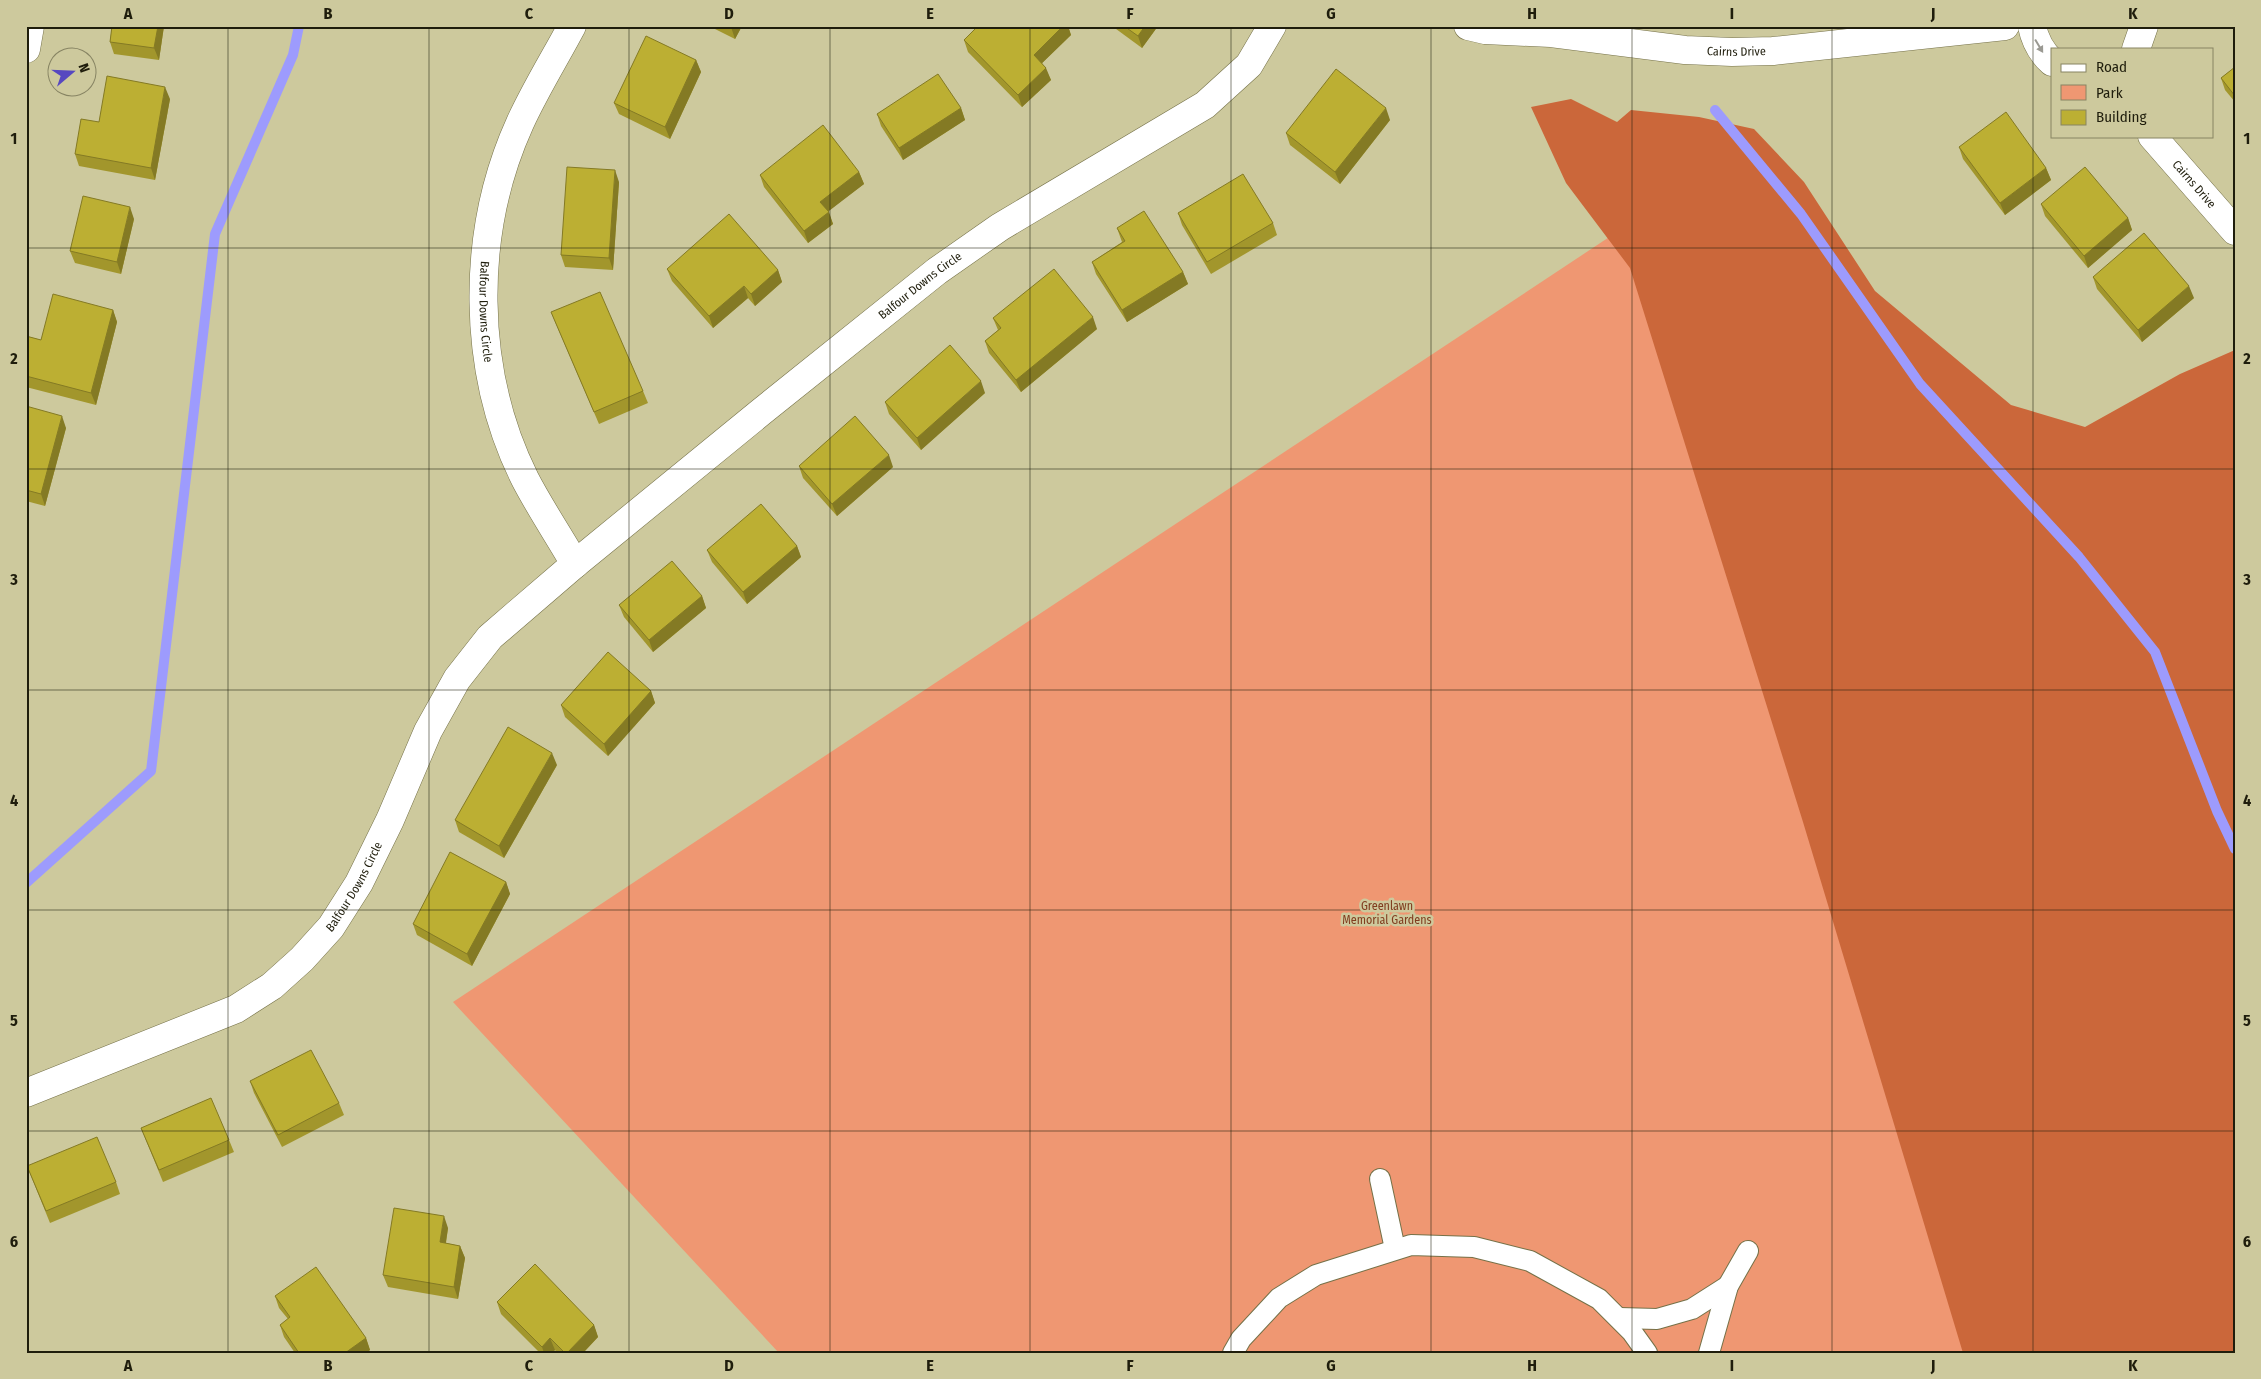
<svg xmlns="http://www.w3.org/2000/svg" width="2261" height="1379" font-family="'Fira Sans Condensed',sans-serif">
	<style>
		.green { fill: #ef9772 }
		.forest { fill: #cb673a }
		.lines { fill: none; stroke-linecap: round; stroke-linejoin: round }
		.stream { stroke: #9d9bfd; stroke-width: 10 }
		.service-casing { stroke: #757148; stroke-width: 22 }
		.minor-casing { stroke: #757148; stroke-width: 29 }
		.service { stroke: #fff; stroke-width: 20 }
		.minor { stroke: #fff; stroke-width: 28 }
		.wall { fill: #a2962c }
		.shaded-wall { fill: #847a24 }
		.building { fill: #bcaf33; stroke: #847a24 }
		.oneway { fill: #9a9992 }
		.grid { fill: none; stroke: #1f1d0c; stroke-width: 1; stroke-opacity: 0.55 }
		.labels { text-anchor: middle; dominant-baseline: central; stroke-width: 5; stroke-linejoin: round; paint-order: stroke }
		.street-label { font-size: 12px; fill: #1f1d0c; stroke: #cdc99d }
		.park-label { font-size: 12px; fill: #803d1f; stroke: #cdc99d }
		.neatline { fill: none; stroke: #1f1d0c; stroke-width: 2 }
		.grid-label { font-size: 16px; text-anchor: middle; font-weight: bold; fill: #1f1d0c }
	</style>
	<rect width="100%" height="100%" fill="#cdc99d"/>
	<polygon class="green" points="1632,222 1987,1353 779,1353 453,1002"/>
	<polygon class="forest" points="1571,99 1617,122 1631,110 1699,117 1754,129 1804,182 1875,291 2011,405 2085,427 2180,374 2235,350 2235,1353 1963,1353 1803,822 1630,268 1566,183 1531,107"/>
	<g class="lines">
		<g class="stream">
			<polyline points="1715,110 1801,214 1920,384 2079,557 2155,652 2217,811 2235,849"/>
			<polyline points="26,883 151,771 215,234 293,55 299,26"/>
		</g>
		<defs>
			<g id="service">
				<polyline points="1380,1179 1395,1249"/>
				<polyline points="1619,1318 1657,1319 1692,1309 1728,1286"/>
				<polyline points="1233,1353 1241,1339 1279,1298 1316,1275 1411,1245 1474,1247 1530,1261 1599,1299 1632,1332 1647,1353"/>
				<polyline points="1709,1353 1728,1286 1748,1251"/>
			</g>
			<g id="minor">
				<path id="s1" d="M572,26c-17,32 -37,64 -52,97 -50,110 -49,248 5,356 15,29 34,57 50,85"/>
				<path id="s2" d="M1468,26l17,4 66,3 134,17 47,2 41,-1 232,-25"/>
				<path d="M2032,26c3,15 9,26 20,36"/>
				<polyline points="26,49 30,26"/>
				<polyline points="2136,49 2144,26"/>
				<path id="s3" d="M2152,136l83,95"/>
				<path id="s4" d="M26,1093l210,-84 36,-23 30,-27 29,-32 28,-44 31,-63 38,-89 29,-52 33,-42 85,-73 186,-152 176,-141 63,-44 205,-122 44,-40 23,-39"/>
			</g>
		</defs>
		<use href="#service" class="service-casing"/>
		<use href="#minor" class="minor-casing"/>
		<use href="#service" class="service"/>
		<use href="#minor" class="minor"/>
	</g>
	<g class="wall">
		<polygon points="112,26 164,26 159,60 114,54 110,42"/>
		<polygon points="709,26 742,26 735,39"/>
		<polygon points="978,26 1068,26 1071,35 1042,63 1051,80 1022,107 968,52 964,40"/>
		<polygon points="1112,26 1158,26 1142,48"/>
		<polygon points="696,60 701,72 670,139 619,114 614,103"/>
		<polygon points="2235,67 2235,102 2225,90 2221,78"/>
		<polygon points="170,99 155,180 79,166 75,154 99,122"/>
		<polygon points="961,108 965,120 903,160 881,126 877,114"/>
		<polygon points="1390,120 1340,184 1290,145 1286,133"/>
		<polygon points="1959,147 2046,168 2051,180 2005,215 1963,159"/>
		<polygon points="859,172 864,184 828,211 833,224 808,243 764,187 760,175"/>
		<polygon points="619,182 613,270 565,267 561,255"/>
		<polygon points="2041,204 2128,218 2132,230 2088,268 2045,216"/>
		<polygon points="1178,213 1273,223 1277,235 1211,274 1182,225"/>
		<polygon points="134,219 121,274 75,263 70,251"/>
		<polygon points="1117,228 1183,272 1188,284 1127,322 1096,274 1092,262 1122,242"/>
		<polygon points="667,269 778,270 782,282 755,306 748,298 713,328 672,281"/>
		<polygon points="2093,277 2194,298 2142,342 2097,289"/>
		<polygon points="113,310 117,322 96,405 26,387 26,336 41,340"/>
		<polygon points="551,312 643,391 648,403 599,424 556,324"/>
		<polygon points="993,318 1097,329 1021,392 989,353 985,341 998,330"/>
		<polygon points="985,393 921,450 889,414 885,402"/>
		<polygon points="26,406 66,428 45,506 26,501"/>
		<polygon points="799,466 893,467 837,516 803,478"/>
		<polygon points="797,546 801,557 747,604 712,562 707,550"/>
		<polygon points="702,596 706,608 653,652 624,617 619,605"/>
		<polygon points="651,691 655,703 608,756 565,717 561,705"/>
		<polygon points="557,765 504,858 459,832 455,820"/>
		<polygon points="506,882 510,894 472,966 417,935 413,924"/>
		<polygon points="250,1081 339,1103 344,1115 282,1147 254,1093"/>
		<polygon points="141,1128 229,1140 234,1152 163,1182"/>
		<polygon points="27,1166 116,1182 120,1194 50,1223"/>
		<polygon points="448,1228 446,1243 460,1246 465,1258 458,1299 388,1287 383,1275"/>
		<polygon points="275,1296 366,1338 370,1350 366,1353 295,1353 284,1337 280,1325 288,1319 279,1308"/>
		<polygon points="497,1302 594,1325 598,1337 583,1353 557,1353 555,1350 552,1353 540,1353 501,1314"/>
	</g>
	<g class="shaded-wall">
		<polygon points="158,26 164,26 159,60 154,48"/>
		<polygon points="731,26 742,26 735,39 731,27"/>
		<polygon points="1063,26 1068,26 1071,35 1038,67 1034,55"/>
		<polygon points="1145,26 1158,26 1142,48 1138,36"/>
		<polygon points="696,60 701,72 670,139 665,127"/>
		<polygon points="1046,68 1051,80 1022,107 1018,95"/>
		<polygon points="165,87 170,99 155,180 151,168"/>
		<polygon points="961,108 965,120 903,160 899,148"/>
		<polygon points="1386,108 1390,120 1340,184 1335,172"/>
		<polygon points="2046,168 2051,180 2005,215 2000,203"/>
		<polygon points="615,170 619,182 613,270 609,258"/>
		<polygon points="859,172 864,184 825,214 820,202"/>
		<polygon points="130,207 134,219 121,274 117,262"/>
		<polygon points="829,212 833,224 808,243 804,231"/>
		<polygon points="2128,218 2132,230 2088,268 2084,256"/>
		<polygon points="778,270 782,282 755,306 751,294"/>
		<polygon points="1183,272 1188,284 1127,322 1122,310"/>
		<polygon points="744,286 748,298 713,328 709,316"/>
		<polygon points="2189,286 2194,298 2142,342 2138,330"/>
		<polygon points="113,310 117,322 96,405 91,393"/>
		<polygon points="1093,317 1097,329 1021,392 1016,380"/>
		<polygon points="981,381 985,393 921,450 917,438"/>
		<polygon points="62,416 66,428 45,506 41,494"/>
		<polygon points="889,455 893,467 837,516 832,504"/>
		<polygon points="797,546 801,557 747,604 743,592"/>
		<polygon points="702,596 706,608 653,652 649,640"/>
		<polygon points="651,691 655,703 608,756 604,744"/>
		<polygon points="552,753 557,765 504,858 499,846"/>
		<polygon points="506,882 510,894 472,966 467,954"/>
		<polygon points="444,1216 448,1228 444,1254 440,1242"/>
		<polygon points="460,1246 465,1258 458,1299 454,1287"/>
		<polygon points="594,1325 598,1337 583,1353 567,1353"/>
		<polygon points="366,1338 370,1350 366,1353 345,1353"/>
		<polygon points="550,1338 555,1350 552,1353 544,1353 542,1347"/>
	</g>
	<g class="building">
		<polygon points="112,26 158,26 154,48 110,42"/>
		<polygon points="978,26 1063,26 1034,55 1046,68 1018,95 964,40"/>
		<polygon points="1124,26 1145,26 1138,36"/>
		<polygon points="646,36 696,60 665,127 614,103"/>
		<polygon points="2235,67 2235,96 2221,78"/>
		<polygon points="1336,69 1386,108 1335,172 1286,133"/>
		<polygon points="938,74 961,108 899,148 877,114"/>
		<polygon points="107,76 165,87 151,168 75,154 81,119 99,122"/>
		<polygon points="2006,112 2046,168 2000,203 1959,147"/>
		<polygon points="823,125 859,172 820,202 829,212 804,231 760,175"/>
		<polygon points="567,167 615,170 609,258 561,255"/>
		<polygon points="2085,167 2128,218 2084,256 2041,204"/>
		<polygon points="1243,174 1273,223 1207,262 1178,213"/>
		<polygon points="83,196 130,207 117,262 70,251"/>
		<polygon points="1144,211 1183,272 1122,310 1092,262 1125,241 1117,228"/>
		<polygon points="729,214 778,270 751,294 744,286 709,316 667,269"/>
		<polygon points="2144,233 2189,286 2138,330 2093,277"/>
		<polygon points="1054,269 1093,317 1016,380 985,341 1001,328 993,318"/>
		<polygon points="600,292 643,391 594,412 551,312"/>
		<polygon points="53,294 113,310 91,393 26,376 26,336 41,340"/>
		<polygon points="950,345 981,381 917,438 885,402"/>
		<polygon points="26,406 62,416 41,494 26,490"/>
		<polygon points="855,416 889,455 832,504 799,466"/>
		<polygon points="761,504 797,546 743,592 707,550"/>
		<polygon points="672,561 702,596 649,640 619,605"/>
		<polygon points="608,652 651,691 604,744 561,705"/>
		<polygon points="508,727 552,753 499,846 455,820"/>
		<polygon points="450,852 506,882 467,954 413,924"/>
		<polygon points="311,1050 339,1103 278,1135 250,1081"/>
		<polygon points="211,1098 229,1140 159,1170 141,1128"/>
		<polygon points="97,1137 116,1182 46,1211 27,1166"/>
		<polygon points="394,1208 444,1216 440,1242 460,1246 454,1287 383,1275"/>
		<polygon points="535,1264 594,1325 567,1353 565,1353 550,1338 542,1347 497,1302"/>
		<polygon points="316,1267 366,1338 345,1353 299,1353 280,1325 290,1317 275,1296"/>
	</g>
	<defs><path id="oneway-solid" d="M-6-.8H1V-3.2L6.5 0L1 3.2V.8H-6Z" transform="scale(1.25)"/></defs>
	<use class="oneway" href="#oneway-solid" transform="translate(2039 46) rotate(59)"/>
	<path class="grid" d="M228,26v1327M429,26v1327M629,26v1327M830,26v1327M1030,26v1327M1231,26v1327M1431,26v1327M1632,26v1327M1832,26v1327M2033,26v1327M26,248h2209M26,469h2209M26,690h2209M26,910h2209M26,1131h2209"/>
	<g class="labels">
		<g class="street-label">
			<text stroke="none"><textPath href="#s2" startOffset="270">Cairns Drive</textPath></text>
			<text stroke="none"><textPath href="#s3" startOffset="64">Cairns Drive</textPath></text>
			<text stroke="none"><textPath href="#s4" startOffset="1240">Balfour Downs Circle</textPath></text>
			<text stroke="none"><textPath href="#s1" startOffset="304">Balfour Downs Circle</textPath></text>
			<text stroke="none"><textPath href="#s4" startOffset="399">Balfour Downs Circle</textPath></text>
		</g>
		<g class="park-label">
			<text x="1387" y="906">Greenlawn<tspan x="1387" dy="14">Memorial Gardens</tspan></text>
		</g>
	</g>
	<rect width="2261" height="1379" fill="none" stroke="#cdc99d" stroke-width="55"/>
	<rect x="2051" y="48" width="162" height="90" fill="#cdc99d" stroke="#878463"/>
	<rect x="2061" y="64" width="25" height="8" fill="#ffffff" stroke="#878463"/>
	<text x="2096" y="72" font-size="15" fill="#1f1d0c">Road</text>
	<rect x="2061" y="85" width="25" height="15" fill="#ef9772" stroke="#878463"/>
	<text x="2096" y="98" font-size="15" fill="#1f1d0c">Park</text>
	<rect x="2061" y="110" width="25" height="15" fill="#bcaf33" stroke="#878463"/>
	<text x="2096" y="122" font-size="15" fill="#1f1d0c">Building</text>
	<g transform="translate(72 72) rotate(71)"><circle r="24" fill="#cdc99d" stroke="#878463"/>
	<path d="M0-4L9 19L0 12L-9 19Z" fill="#5748c0"/>
	<text y="-8" font-size="14" font-weight="bold" text-anchor="middle" fill="#1f1d0c">N</text>
	</g>
	<rect x="28" y="28" width="2206" height="1324" class="neatline"/>
	<g class="grid-label">
		<text x="128" y="19">A</text>
		<text x="328" y="19">B</text>
		<text x="529" y="19">C</text>
		<text x="729" y="19">D</text>
		<text x="930" y="19">E</text>
		<text x="1130" y="19">F</text>
		<text x="1331" y="19">G</text>
		<text x="1532" y="19">H</text>
		<text x="1732" y="19">I</text>
		<text x="1933" y="19">J</text>
		<text x="2133" y="19">K</text>
		<text x="14" y="144">1</text>
		<text x="2247" y="144">1</text>
		<text x="14" y="364">2</text>
		<text x="2247" y="364">2</text>
		<text x="14" y="585">3</text>
		<text x="2247" y="585">3</text>
		<text x="14" y="806">4</text>
		<text x="2247" y="806">4</text>
		<text x="14" y="1026">5</text>
		<text x="2247" y="1026">5</text>
		<text x="14" y="1247">6</text>
		<text x="2247" y="1247">6</text>
		<text x="128" y="1371">A</text>
		<text x="328" y="1371">B</text>
		<text x="529" y="1371">C</text>
		<text x="729" y="1371">D</text>
		<text x="930" y="1371">E</text>
		<text x="1130" y="1371">F</text>
		<text x="1331" y="1371">G</text>
		<text x="1532" y="1371">H</text>
		<text x="1732" y="1371">I</text>
		<text x="1933" y="1371">J</text>
		<text x="2133" y="1371">K</text>
	</g>
</svg>
